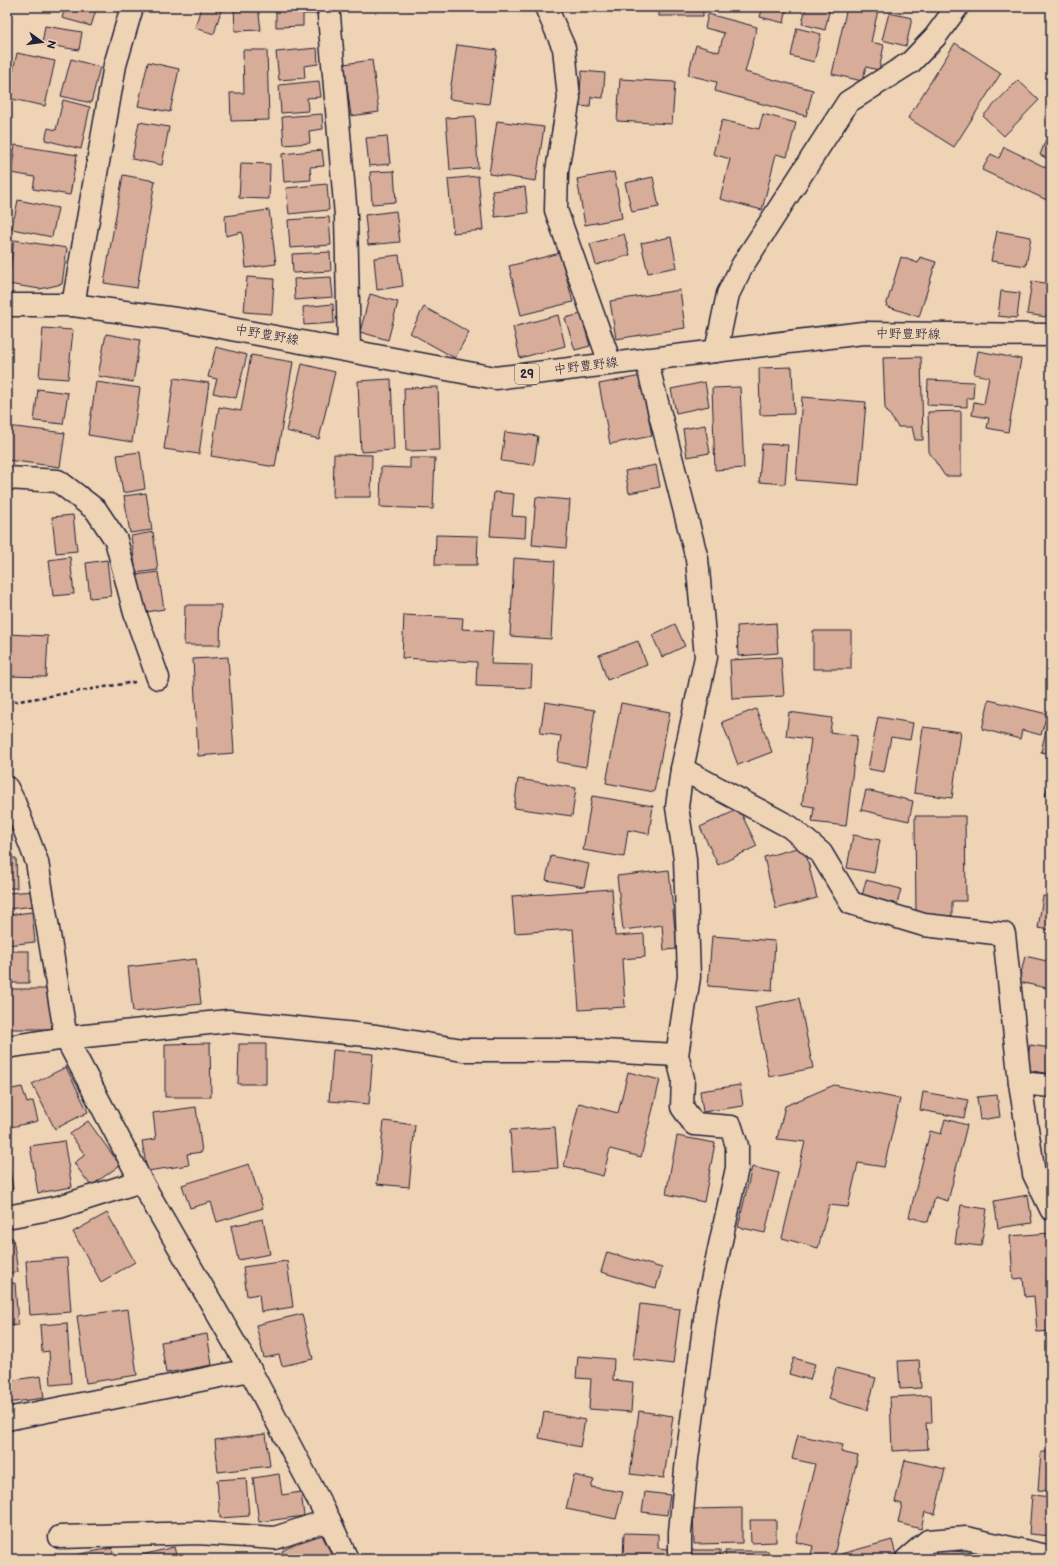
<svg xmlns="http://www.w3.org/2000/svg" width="1058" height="1566" font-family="'Balsamiq Sans','Klee One',sans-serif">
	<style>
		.building { fill: #d7ac98; stroke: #22223b }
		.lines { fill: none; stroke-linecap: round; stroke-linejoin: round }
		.street-casing { stroke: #22223b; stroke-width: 25 }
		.primary-casing { stroke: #22223b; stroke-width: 25 }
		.path { stroke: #22223b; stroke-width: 2.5; stroke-dasharray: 4 3; stroke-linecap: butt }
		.street { stroke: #eed3b5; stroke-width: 22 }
		.primary { stroke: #eed3b5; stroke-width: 22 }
		.labels { text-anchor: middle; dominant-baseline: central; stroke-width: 3; stroke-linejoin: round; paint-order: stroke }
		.shield { fill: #eed3b5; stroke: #5f5760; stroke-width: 1 }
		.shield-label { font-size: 12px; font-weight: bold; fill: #22223b }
		.street-label { font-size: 13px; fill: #22223b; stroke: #eed3b5 }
	</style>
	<rect width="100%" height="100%" fill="#eed3b5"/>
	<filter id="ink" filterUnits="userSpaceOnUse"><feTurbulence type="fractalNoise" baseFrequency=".025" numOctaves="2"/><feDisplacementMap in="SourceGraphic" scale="8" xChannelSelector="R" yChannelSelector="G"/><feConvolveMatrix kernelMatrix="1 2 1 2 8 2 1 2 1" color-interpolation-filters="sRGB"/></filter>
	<g filter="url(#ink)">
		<g class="building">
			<polygon points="65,7 97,7 91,26 62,18"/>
			<polygon points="201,7 222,7 214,34 195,28"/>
			<polygon points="234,7 258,7 261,30 235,31"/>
			<polygon points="276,7 317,7 317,14 303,14 303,26 276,27"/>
			<rect x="659" y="7" width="44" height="9"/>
			<polygon points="763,7 787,7 784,23 760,17"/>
			<polygon points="806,7 830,7 825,30 802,24"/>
			<polygon points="847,7 863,7 878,10 871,42 884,45 879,70 866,67 862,81 832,74"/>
			<polygon points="889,13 912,18 906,46 882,40"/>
			<polygon points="708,14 757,27 745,72 813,90 806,116 715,91 717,82 688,75 696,45 719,52 724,33 705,28"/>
			<polygon points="45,26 82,32 79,50 42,44"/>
			<polygon points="797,28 821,34 814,62 791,56"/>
			<polygon points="955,43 1001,73 954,147 908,118"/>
			<polygon points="457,45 497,50 489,104 449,99"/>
			<polygon points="317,48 318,64 304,66 305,78 279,80 276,52"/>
			<polygon points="243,50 267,50 269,120 231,121 230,93 244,93"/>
			<polygon points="17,53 55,61 45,106 7,98"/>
			<polygon points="71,59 100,67 91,103 61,96"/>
			<polygon points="372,60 379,112 351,116 344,64"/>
			<polygon points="148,62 179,69 170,112 138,106"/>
			<polygon points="582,71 605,73 603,98 591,97 590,107 578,106"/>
			<polygon points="620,79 675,82 672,124 617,121"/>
			<polygon points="1018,80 1039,100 1004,136 983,116"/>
			<polygon points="319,81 321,97 307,98 308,111 281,113 279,85"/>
			<polygon points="63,100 90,107 81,149 45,140 48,128 56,130"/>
			<polygon points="322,114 323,129 309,131 310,143 284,145 282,117"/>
			<polygon points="763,114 796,123 787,157 776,154 762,210 720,199 730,159 713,154 722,120 759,129"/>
			<polygon points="475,116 478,168 450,170 446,118"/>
			<polygon points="497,121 544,127 536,181 489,174"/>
			<polygon points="139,122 169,127 162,165 132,159"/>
			<polygon points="1051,126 1051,160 1040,155"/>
			<polygon points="387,136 390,164 369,166 366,138"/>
			<polygon points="15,145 77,155 70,195 33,189 35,177 11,173"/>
			<polygon points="1004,147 1051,170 1051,202 982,170 991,154 999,158"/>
			<polygon points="322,150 324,166 310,167 311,180 284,182 282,154"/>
			<polygon points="241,163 270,164 269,199 239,198"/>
			<polygon points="394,171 396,202 372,204 370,172"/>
			<polygon points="614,172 622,218 585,225 577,179"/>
			<polygon points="123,175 155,181 137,288 104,283"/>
			<polygon points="478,176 483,230 453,233 448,179"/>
			<polygon points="653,177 659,207 632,212 625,183"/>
			<polygon points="327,184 329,210 289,214 286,188"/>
			<polygon points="525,187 528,213 495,217 492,191"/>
			<polygon points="18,200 58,208 52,237 12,229"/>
			<polygon points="269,210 276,264 246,268 242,232 226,236 225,216"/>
			<polygon points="396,211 400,242 368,245 365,215"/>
			<polygon points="329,217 331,245 290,248 288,220"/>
			<polygon points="997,231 1031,237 1026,266 991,261"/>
			<polygon points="624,234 630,255 596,265 590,244"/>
			<polygon points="671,237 677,267 648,273 641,243"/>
			<polygon points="14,240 67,248 62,284 40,289 8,284"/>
			<polygon points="330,252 331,271 293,273 292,254"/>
			<polygon points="560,253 573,302 521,315 509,266"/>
			<polygon points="399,255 403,286 377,290 374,258"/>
			<polygon points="901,257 918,263 920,257 936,262 919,317 886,306"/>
			<polygon points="247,277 274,279 272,314 244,312"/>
			<polygon points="331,277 333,297 295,300 294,279"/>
			<polygon points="1032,281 1051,284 1051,311 1047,311 1046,317 1027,314"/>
			<polygon points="680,290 685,328 616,339 610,301"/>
			<polygon points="1001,291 1020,293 1017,318 998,316"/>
			<polygon points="370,294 398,302 388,340 360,332"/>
			<polygon points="333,304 334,323 304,325 303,307"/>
			<polygon points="424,307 469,332 455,358 410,333"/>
			<polygon points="581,314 590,346 575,350 565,318"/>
			<polygon points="558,315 565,346 520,358 513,327"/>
			<polygon points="43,328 73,330 68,379 39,377"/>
			<polygon points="106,334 140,340 133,382 98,376"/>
			<polygon points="216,347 247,355 236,398 213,393 217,379 208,377"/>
			<polygon points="978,351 1021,359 1008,432 987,428 989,418 972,415 974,402 984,404 989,377 974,374"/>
			<polygon points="251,355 293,362 275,467 211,456 219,407 241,411"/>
			<polygon points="921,357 923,440 915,440 912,427 898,427 885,408 883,358"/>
			<polygon points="302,364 335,372 319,439 286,431"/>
			<polygon points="792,367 794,414 760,415 759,368"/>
			<polygon points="641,376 652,436 610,444 599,384"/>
			<polygon points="174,378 209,383 199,454 164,449"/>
			<polygon points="391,379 394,450 361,452 358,381"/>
			<polygon points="928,380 974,382 973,398 967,398 967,407 927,405"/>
			<polygon points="96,382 140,388 132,442 88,435"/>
			<polygon points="705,382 709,406 676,413 671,389"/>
			<polygon points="438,387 440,450 406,451 404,388"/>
			<polygon points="740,387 744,468 715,470 712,388"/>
			<polygon points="38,389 68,393 63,424 34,421"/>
			<polygon points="802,397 866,402 859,485 796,480"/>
			<polygon points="961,411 961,476 945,476 929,452 928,412"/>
			<polygon points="705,425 710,453 687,457 683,429"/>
			<polygon points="7,426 65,433 60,467 7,460"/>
			<polygon points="505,432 538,436 534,465 501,461"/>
			<polygon points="762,444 788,445 785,484 759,482"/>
			<polygon points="140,452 145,489 123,493 117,455"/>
			<polygon points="334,454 372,455 371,497 333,497"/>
			<polygon points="410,458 435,458 433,509 380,507 381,467 410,468"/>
			<polygon points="656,465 660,487 629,493 625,471"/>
			<polygon points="494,492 514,494 512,516 526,517 525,538 490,536"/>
			<polygon points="146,493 152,530 130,533 124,496"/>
			<polygon points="536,497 570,500 566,548 532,545"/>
			<polygon points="73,515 77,551 56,553 52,517"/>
			<polygon points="153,532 158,570 136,573 131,536"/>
			<polygon points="436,535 478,536 477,565 435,565"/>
			<polygon points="70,557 74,594 53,596 49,560"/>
			<polygon points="514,558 555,561 551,639 510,636"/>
			<polygon points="107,560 111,596 90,598 86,563"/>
			<polygon points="158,572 164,609 141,613 136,575"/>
			<polygon points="185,605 221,605 220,645 184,645"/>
			<polygon points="404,615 463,618 462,629 493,631 491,664 532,665 531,688 476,686 477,662 402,658"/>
			<polygon points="776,623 778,653 738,656 737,626"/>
			<polygon points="675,624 685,646 662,657 652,635"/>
			<rect x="813" y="631" width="38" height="38"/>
			<polygon points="7,634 48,636 46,677 7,676"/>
			<polygon points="638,641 647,665 607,680 599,655"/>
			<polygon points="228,657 234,753 198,756 193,659"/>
			<polygon points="781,657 784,696 732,699 730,660"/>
			<polygon points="989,700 1047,714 1041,735 1022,730 1020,739 982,729"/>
			<polygon points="545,702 595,710 586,767 557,762 561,736 540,733"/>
			<polygon points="621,703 670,712 654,792 606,783"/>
			<polygon points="756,709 772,752 738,765 722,722"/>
			<polygon points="789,712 832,718 830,732 857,736 846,826 812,822 814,807 802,805 811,739 786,736"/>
			<polygon points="878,717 913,723 910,740 891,737 884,772 868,769"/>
			<polygon points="1047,725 1051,726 1051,754 1041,752"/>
			<polygon points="923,727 961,732 952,798 914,793"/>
			<polygon points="1051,778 1051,797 1045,795"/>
			<polygon points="518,779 576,788 572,816 514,808"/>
			<polygon points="866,790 913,801 909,821 861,810"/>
			<polygon points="592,796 653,806 649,834 628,830 624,857 583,850"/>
			<polygon points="739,809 757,846 718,865 700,827"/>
			<polygon points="915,816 965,816 966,901 952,901 952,916 916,916"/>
			<polygon points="7,819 10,851 7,851"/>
			<polygon points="853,835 880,840 874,873 847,868"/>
			<polygon points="804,846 817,898 776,909 764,857"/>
			<polygon points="551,856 589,864 584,887 546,880"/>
			<polygon points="7,858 16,858 17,888 7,888"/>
			<polygon points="669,870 677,949 664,950 662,925 623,930 617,876"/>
			<polygon points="866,880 901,889 897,904 862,896"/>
			<polygon points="612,889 615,936 644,934 645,957 622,959 625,1007 579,1010 573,929 515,933 512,896"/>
			<polygon points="34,891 35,906 7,909 7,893"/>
			<polygon points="1043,896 1051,897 1051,930 1038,928"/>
			<polygon points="32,912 35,942 7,945 7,915"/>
			<polygon points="712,936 775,941 772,991 708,986"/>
			<rect x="7" y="951" width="22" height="32"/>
			<polygon points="1025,956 1051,962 1051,989 1019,982"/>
			<polygon points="196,959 201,1004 133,1012 128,967"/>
			<polygon points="7,989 51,989 52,1029 7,1029"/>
			<polygon points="799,998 813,1068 769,1077 755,1007"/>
			<polygon points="210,1043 211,1097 165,1097 165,1044"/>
			<polygon points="239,1044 266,1044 266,1084 238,1084"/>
			<polygon points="1030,1045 1051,1048 1051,1074 1026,1070"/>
			<polygon points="333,1050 373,1054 369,1104 329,1101"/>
			<polygon points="66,1067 88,1112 55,1129 32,1084"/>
			<polygon points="628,1072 660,1080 641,1157 610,1149 603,1176 564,1166 579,1103 618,1113"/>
			<polygon points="740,1085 743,1106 703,1112 700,1091"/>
			<polygon points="834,1085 900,1099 884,1167 858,1163 848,1207 829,1205 818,1248 782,1238 805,1142 777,1139 785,1106"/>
			<polygon points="22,1087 27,1103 33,1101 38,1121 7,1128 7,1090"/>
			<polygon points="923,1092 968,1100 964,1118 920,1110"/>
			<polygon points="997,1095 1000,1117 980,1120 977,1097"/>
			<polygon points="196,1107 202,1152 187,1154 189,1165 147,1171 142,1141 156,1139 153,1113"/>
			<polygon points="945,1119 967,1125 948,1201 935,1197 928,1222 909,1217 930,1131 941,1134"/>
			<polygon points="88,1121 120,1165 91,1186 74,1163 85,1155 70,1134"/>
			<polygon points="384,1121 415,1125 409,1187 377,1184"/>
			<polygon points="555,1127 558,1168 513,1171 510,1130"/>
			<polygon points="677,1136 715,1143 704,1202 666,1194"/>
			<polygon points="64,1141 72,1187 38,1193 30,1146"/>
			<polygon points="7,1152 13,1189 7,1190"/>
			<polygon points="249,1164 263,1208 217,1222 211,1202 190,1208 182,1185"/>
			<polygon points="752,1167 779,1173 765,1233 738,1227"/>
			<polygon points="1028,1195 1032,1223 998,1228 994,1201"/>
			<polygon points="961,1205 987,1209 981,1246 955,1243"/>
			<polygon points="107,1213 135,1262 101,1282 73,1232"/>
			<polygon points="263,1219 270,1254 238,1260 231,1226"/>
			<polygon points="1051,1233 1051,1331 1037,1332 1034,1296 1025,1297 1023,1278 1013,1279 1010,1236"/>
			<polygon points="7,1238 13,1238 18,1272 7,1274"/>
			<polygon points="607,1252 662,1268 656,1288 601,1272"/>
			<polygon points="67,1258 71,1312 30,1315 26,1261"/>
			<polygon points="287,1261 293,1307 261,1312 259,1294 247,1296 243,1267"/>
			<polygon points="15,1283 18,1325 7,1326 7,1284"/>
			<polygon points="640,1304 680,1309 673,1364 633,1359"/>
			<polygon points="128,1309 137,1375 86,1383 77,1316"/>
			<polygon points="302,1314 313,1359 282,1366 279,1355 264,1358 256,1325"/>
			<polygon points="67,1323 71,1383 51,1385 49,1351 42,1352 40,1325"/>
			<polygon points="207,1334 212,1365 166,1373 161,1342"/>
			<polygon points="578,1356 614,1359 613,1380 633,1382 631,1412 589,1409 591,1379 576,1378"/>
			<polygon points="794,1358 815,1364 810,1380 789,1374"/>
			<polygon points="919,1360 921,1388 900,1389 898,1361"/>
			<polygon points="836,1368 876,1378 867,1410 828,1399"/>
			<polygon points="41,1376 44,1398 7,1403 7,1381"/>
			<polygon points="931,1395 932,1423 926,1423 928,1449 892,1451 890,1397"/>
			<polygon points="639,1411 673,1416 664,1478 630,1474"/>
			<polygon points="544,1412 585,1420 580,1447 539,1438"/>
			<polygon points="266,1434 270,1466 218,1472 215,1440"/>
			<polygon points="798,1435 843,1445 841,1452 858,1456 833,1559 810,1559 813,1546 796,1542 815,1464 792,1459"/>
			<polygon points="1041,1452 1051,1452 1051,1491 1038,1490"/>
			<polygon points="905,1460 945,1469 935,1514 925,1512 921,1529 898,1523 902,1504 895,1502"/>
			<polygon points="279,1474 282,1495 301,1492 304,1516 259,1522 253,1478"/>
			<polygon points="574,1475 594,1480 591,1487 623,1492 616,1519 566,1509"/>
			<polygon points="246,1478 249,1516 220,1518 217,1480"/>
			<polygon points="645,1492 670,1495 667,1515 642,1512"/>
			<polygon points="1032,1495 1051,1497 1051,1536 1029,1534"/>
			<polygon points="742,1508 742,1543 694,1544 693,1509"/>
			<polygon points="750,1520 776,1520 776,1542 751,1543"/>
			<polygon points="320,1531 334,1559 286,1559 282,1551"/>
			<polygon points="624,1533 658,1534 658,1548 669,1549 668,1559 623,1559"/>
			<polygon points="892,1540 896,1555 888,1559 840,1559 841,1554"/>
			<polygon points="174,1547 177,1559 138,1559 138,1556"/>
			<polygon points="112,1548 114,1559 64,1559 64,1557"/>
			<polygon points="936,1549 1001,1556 1001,1559 935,1559"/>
			<rect x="691" y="1550" width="29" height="9"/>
			<polygon points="725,1551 768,1551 768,1559 726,1559"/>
		</g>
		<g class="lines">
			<defs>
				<g id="street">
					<polyline points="546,7 564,48 569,98 557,171 556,210 610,363"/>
					<polyline points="329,16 346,216 349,350"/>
					<polyline points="73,305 115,65 132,7"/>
					<polyline points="716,351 728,294 742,266 848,102 911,62 935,37 957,7"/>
					<polyline points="646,359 697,559 706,657 682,769 677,807 685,859 689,977 677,1055 683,1079 682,1107 694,1124 731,1127 737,1146 737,1168 707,1304 687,1459 680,1532 680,1559"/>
					<polyline points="7,478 58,481 96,510 116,540 135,613 158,678"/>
					<polyline points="682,769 790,827 821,853 851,903 924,925 1004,934 1020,1083 1034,1174 1051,1209"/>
					<polyline points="7,788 14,802 37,862 66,1038 141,1181 250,1370 329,1520 347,1559"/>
					<polyline points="7,1047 66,1038 228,1021 376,1036 463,1050 584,1050 677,1055"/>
					<polyline points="1020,1083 1051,1086"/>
					<polyline points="7,1217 59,1207 141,1181"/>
					<polyline points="7,1419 250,1370"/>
					<polyline points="60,1537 198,1533 275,1538 329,1520"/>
					<polyline points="907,1559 928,1541 966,1538 1051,1557"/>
				</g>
				<polyline id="primary" points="7,305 73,305 183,320 495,378 863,333 1051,335"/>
			</defs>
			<use href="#street" class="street-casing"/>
			<use href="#primary" class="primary-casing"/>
			<polyline class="path" points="7,703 135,682"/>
			<use href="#street" class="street"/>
			<use href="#primary" class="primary"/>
		</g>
	</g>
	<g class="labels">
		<rect class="shield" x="515" y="364" width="24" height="20" rx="3"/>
		<g class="shield-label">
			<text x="527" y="374">29</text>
		</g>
		<g class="street-label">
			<text transform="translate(908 334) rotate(1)">中野豊野線</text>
			<text transform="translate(267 335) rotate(10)">中野豊野線</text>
			<text transform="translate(586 366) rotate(-7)">中野豊野線</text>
		</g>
	</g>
	<rect width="1058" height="1566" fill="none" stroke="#eed3b5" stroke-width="24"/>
	<rect x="12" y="12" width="1034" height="1542" fill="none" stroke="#22223b" stroke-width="1.5" filter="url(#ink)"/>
	<g transform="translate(42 42) rotate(104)" stroke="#eed3b5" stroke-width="3" paint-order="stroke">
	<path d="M0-3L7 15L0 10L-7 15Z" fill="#22223b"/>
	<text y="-6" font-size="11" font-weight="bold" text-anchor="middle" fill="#22223b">N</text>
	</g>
</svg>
